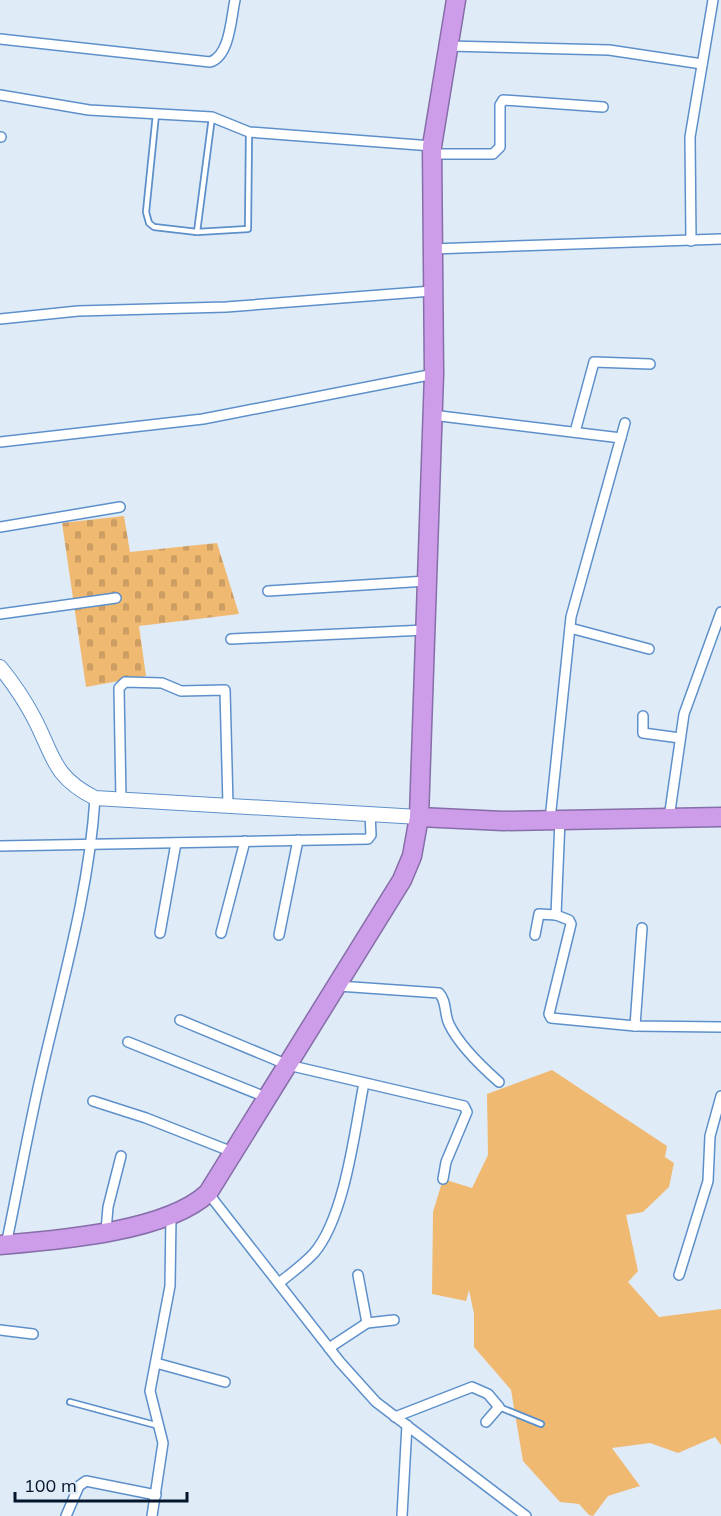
<svg xmlns="http://www.w3.org/2000/svg" width="721" height="1516" font-family="Mulish,sans-serif">
	<style>
		.green { fill: #f0b972 }
		.cemetery { fill: url(#cemetery-stones) }
		.lines { fill: none; stroke-linecap: round; stroke-linejoin: round }
		.lane-casing { stroke: #5d90ca; stroke-width: 8 }
		.street-casing { stroke: #5d90ca; stroke-width: 12 }
		.secondary-casing { stroke: #5d90ca; stroke-width: 16 }
		.highway-casing { stroke: #866ea8; stroke-width: 21 }
		.lane { stroke: #fff; stroke-width: 4.5 }
		.street { stroke: #fff; stroke-width: 9 }
		.secondary { stroke: #fff; stroke-width: 14 }
		.highway { stroke: #cd9dea; stroke-width: 18 }
	</style>
	<defs>
		<pattern id="cemetery-stones" width="16" height="16" patternUnits="userSpaceOnUse" patternTransform="scale(1.5)"><rect width="16" height="16" fill="#f0b972"/><path d="M2 7V4a2 2 0 0 1 4 0v3zM10 15v-3a2 2 0 0 1 4 0v3z" fill="#cc9e63"/></pattern>
	</defs>
	<rect width="100%" height="100%" fill="#e0ebf8"/>
	<polygon class="green" points="552,1070 667,1146 665,1157 674,1163 669,1187 643,1212 626,1215 638,1271 628,1282 659,1317 721,1309 721,1445 715,1437 678,1453 650,1443 612,1448 640,1486 608,1496 593,1516 589,1515 579,1504 560,1502 523,1461 511,1390 474,1347 474,1314 469,1290 466,1301 432,1294 433,1212 443,1179 472,1188 488,1155 487,1094"/>
	<polygon class="cemetery" points="124,516 130,552 217,543 239,614 139,626 146,676 86,687 62,523"/>
	<g class="lines">
		<defs>
			<g id="lane">
				<polyline points="156,114 146,212 149,223 154,227 197,232 248,229 249,132"/>
				<polyline points="197,232 212,117"/>
				<polyline points="70,1402 159,1426"/>
				<polyline points="499,1407 541,1424"/>
			</g>
			<g id="street">
				<path d="M0,39l210,23c20,-6 21,-44 25,-62"/>
				<polyline points="448,46 609,50 702,64"/>
				<polyline points="0,95 89,110 212,117 249,132 432,146"/>
				<polyline points="0,137 1,137"/>
				<polyline points="432,154 493,154 500,147 500,105 503,100 603,107"/>
				<polyline points="691,241 690,137 713,0"/>
				<polyline points="432,249 721,239"/>
				<polyline points="0,319 78,311 226,307 432,291"/>
				<polyline points="432,415 621,438"/>
				<polyline points="575,432 594,362 650,364"/>
				<polyline points="0,442 203,419 434,374"/>
				<polyline points="0,527 120,507"/>
				<polyline points="268,591 427,581"/>
				<polyline points="0,614 116,598"/>
				<polyline points="570,628 649,649"/>
				<polyline points="231,639 425,630"/>
				<polyline points="643,716 643,733 680,738"/>
				<polyline points="121,800 119,688 125,682 162,683 181,691 225,690 228,805"/>
				<polyline points="669,818 684,714 721,612"/>
				<polyline points="550,820 571,617 625,423"/>
				<polyline points="0,846 368,839 371,835 370,813"/>
				<polyline points="556,915 569,920 571,924 549,1014 551,1018 635,1026 721,1027"/>
				<polyline points="160,933 176,843"/>
				<polyline points="221,933 245,841"/>
				<polyline points="279,935 298,840"/>
				<polyline points="535,935 539,914 556,915 560,820"/>
				<path d="M338,986l101,7c8,8 5,21 10,31 10,21 33,43 50,58"/>
				<polyline points="180,1020 288,1065 464,1106 467,1112 446,1162 443,1179"/>
				<polyline points="635,1026 642,928"/>
				<polyline points="128,1042 268,1098"/>
				<polyline points="93,1101 146,1118 235,1153"/>
				<polyline points="208,1193 340,1362 376,1402 526,1516"/>
				<polyline points="106,1231 108,1207 121,1156"/>
				<path d="M6,1245c12,-57 22,-114 35,-170 21,-92 48,-182 54,-277"/>
				<polyline points="358,1275 367,1323"/>
				<polyline points="679,1275 708,1181 710,1136 721,1096"/>
				<path d="M279,1283c11,-9 25,-19 35,-30 31,-36 41,-124 50,-170"/>
				<polyline points="0,1330 33,1334"/>
				<polyline points="329,1348 367,1323 394,1320"/>
				<polyline points="156,1363 225,1382"/>
				<polyline points="395,1417 472,1387 488,1394 499,1407 486,1422"/>
				<polyline points="66,1516 79,1486 86,1481 156,1495"/>
				<polyline points="152,1516 163,1443 150,1391 170,1286 171,1216"/>
				<polyline points="402,1516 407,1425"/>
			</g>
			<path id="secondary" d="M0,667c13,16 24,32 34,51 20,38 18,58 61,80l324,19"/>
			<g id="highway">
				<polyline points="419,817 503,821 721,817"/>
				<path d="M0,1245c58,-5 166,-13 208,-52l194,-313 10,-24 7,-39 15,-443 -2,-228 24,-146"/>
			</g>
		</defs>
		<use href="#lane" class="lane-casing"/>
		<use href="#street" class="street-casing"/>
		<use href="#secondary" class="secondary-casing"/>
		<use href="#highway" class="highway-casing"/>
		<use href="#lane" class="lane"/>
		<use href="#street" class="street"/>
		<use href="#secondary" class="secondary"/>
		<use href="#highway" class="highway"/>
	</g>
	<path d="M15 1492v9h172v-9" fill="none" stroke="#03162c" stroke-width="3"/>
	<text x="24" y="1492" font-size="18" fill="#03162c" stroke="#e0ebf8" stroke-width="4.5" paint-order="stroke">100 m</text>
</svg>
